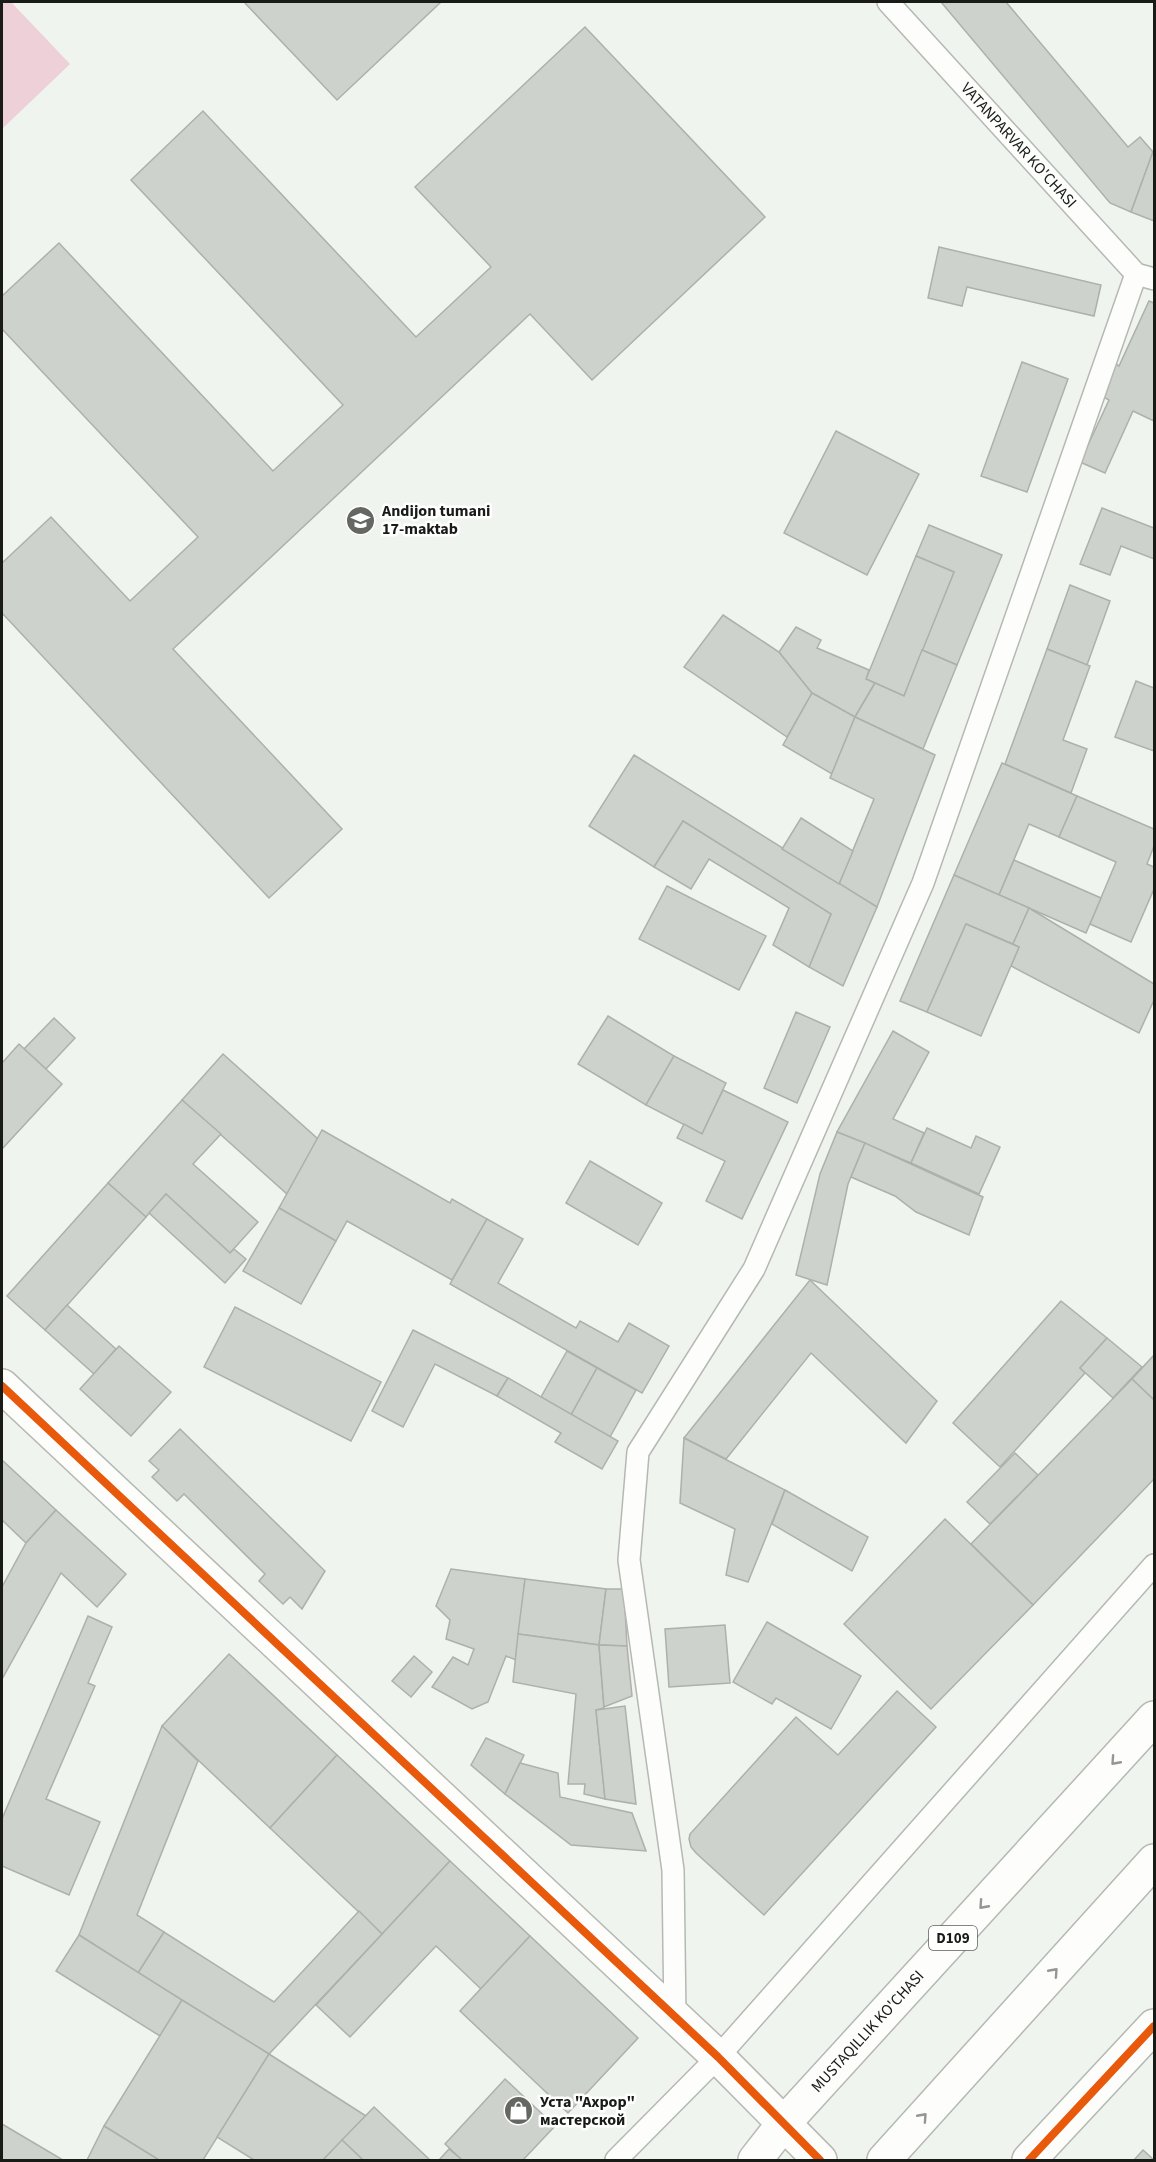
<svg xmlns="http://www.w3.org/2000/svg" width="1156" height="2162" font-family="'Source Sans 3',sans-serif">
	<style>
		.green { fill: #eed0d8 }
		.building { fill: #ced2cd; stroke: #adb0ab; stroke-width: 1.5 }
		.lines { fill: none; stroke-linecap: round; stroke-linejoin: round }
		.service-casing { stroke: #b5b9b3; stroke-width: 24 }
		.minor-casing { stroke: #b5b9b3; stroke-width: 36 }
		.tertiary-casing { stroke: #b5b9b3; stroke-width: 36 }
		.primary-casing { stroke: #b5b9b3; stroke-width: 36 }
		.service { stroke: #fdfdfc; stroke-width: 21 }
		.minor { stroke: #fdfdfc; stroke-width: 33 }
		.tertiary { stroke: #fdfdfc; stroke-width: 33 }
		.primary { stroke: #fdfdfc; stroke-width: 33 }
		.cycleway-casing { stroke: #fff; stroke-width: 11 }
		.cycleway { stroke: #e8590c; stroke-width: 8 }
		.oneway { stroke: #969794 }
		.labels { text-anchor: middle; dominant-baseline: central; stroke-width: 5; stroke-linejoin: round; paint-order: stroke }
		.shield { fill: #fff; stroke: #5d5f5c; stroke-width: 1.5 }
		.shield-label { font-size: 15px; font-weight: bold; fill: #181b16 }
		.street-label { font-size: 16px; fill: #181b16; stroke: #fff }
		.poi-label { font-size: 16px; font-weight: bold; fill: #181b16; stroke: #fff; text-anchor: start }
	</style>
	<rect width="100%" height="100%" fill="#f0f4ee"/>
	<polygon class="green" points="2,2 11,2 70,64 2,129"/>
	<g class="building">
		<polygon points="244,2 441,2 337,100"/>
		<polygon points="941,2 1006,2 1128,147 1140,137 1153,152 1131,212 1110,203"/>
		<polygon points="585,27 765,217 592,380 530,314 173,649 342,829 269,898 2,613 2,563 51,517 130,601 198,537 2,329 2,296 59,243 273,471 343,405 131,180 203,111 416,337 491,267 415,187"/>
		<polygon points="1154,149 1154,221 1131,212"/>
		<polygon points="939,247 1101,285 1094,316 967,287 962,306 928,298"/>
		<polygon points="1149,301 1154,303 1154,421 1133,411 1105,473 1080,462 1109,400 1100,395 1115,363 1119,366"/>
		<polygon points="1022,362 1068,379 1027,492 981,476"/>
		<polygon points="836,431 919,474 867,575 784,533"/>
		<polygon points="1102,508 1154,528 1154,559 1121,546 1110,575 1080,564"/>
		<polygon points="929,525 1002,555 957,665 922,650 954,572 916,556"/>
		<polygon points="916,556 954,572 904,696 866,679"/>
		<polygon points="1070,585 1110,601 1087,665 1047,649"/>
		<polygon points="723,615 779,652 812,693 787,737 684,667"/>
		<polygon points="796,627 821,640 817,648 869,670 866,679 875,683 855,717 812,693 779,652"/>
		<polygon points="1047,649 1090,666 1063,740 1087,749 1071,793 1005,764"/>
		<polygon points="922,650 957,665 923,749 855,717 875,683 904,696"/>
		<polygon points="1136,681 1154,688 1154,751 1115,737"/>
		<polygon points="812,693 855,717 832,774 783,745"/>
		<polygon points="855,717 935,755 877,907 839,884 874,799 830,778"/>
		<polygon points="634,755 877,907 843,986 809,967 831,914 683,821 654,867 589,826"/>
		<polygon points="1002,763 1077,796 1059,837 1029,824 999,895 954,875"/>
		<polygon points="1077,796 1154,829 1154,846 1147,864 1154,867 1154,889 1131,942 1090,924 1116,862 1059,837"/>
		<polygon points="801,818 853,851 839,884 782,849"/>
		<polygon points="683,821 831,914 809,967 773,945 789,908 709,859 691,889 654,867"/>
		<polygon points="1014,860 1101,898 1086,933 999,895"/>
		<polygon points="954,875 1029,908 1013,944 966,924 927,1012 900,1001"/>
		<polygon points="667,886 766,936 739,990 639,939"/>
		<polygon points="1029,908 1154,984 1154,1000 1139,1033 1011,966 1019,947 1013,944"/>
		<polygon points="966,924 1019,947 981,1036 927,1012"/>
		<polygon points="796,1012 830,1027 797,1103 764,1088"/>
		<polygon points="608,1016 674,1056 646,1105 578,1064"/>
		<polygon points="54,1018 75,1038 46,1069 24,1049"/>
		<polygon points="893,1031 929,1052 893,1119 924,1133 911,1163 837,1132"/>
		<polygon points="19,1044 62,1084 2,1149 2,1063"/>
		<polygon points="223,1054 318,1139 287,1194 182,1100"/>
		<polygon points="674,1056 726,1083 702,1134 646,1105"/>
		<polygon points="723,1090 788,1122 742,1219 706,1201 725,1161 677,1138 684,1124 702,1134"/>
		<polygon points="182,1100 221,1134 193,1164 258,1222 230,1253 166,1194 146,1217 108,1183"/>
		<polygon points="927,1128 971,1148 976,1136 1000,1147 979,1194 911,1163"/>
		<polygon points="322,1130 450,1203 452,1199 487,1219 452,1280 347,1221 336,1241 279,1208"/>
		<polygon points="837,1132 865,1143 848,1184 827,1285 796,1275 820,1174"/>
		<polygon points="865,1143 983,1197 969,1235 916,1212 895,1196 851,1177"/>
		<polygon points="590,1161 662,1203 638,1245 566,1203"/>
		<polygon points="108,1183 146,1217 45,1330 7,1296"/>
		<polygon points="166,1194 230,1253 234,1249 246,1259 225,1283 149,1213"/>
		<polygon points="279,1208 336,1241 301,1304 243,1271"/>
		<polygon points="487,1219 523,1239 498,1283 576,1328 580,1321 618,1342 629,1323 669,1346 642,1393 450,1284"/>
		<polygon points="810,1280 937,1401 906,1443 811,1353 726,1459 684,1438"/>
		<polygon points="1061,1301 1107,1338 1080,1368 1085,1373 1000,1467 953,1423"/>
		<polygon points="67,1305 116,1349 94,1374 45,1330"/>
		<polygon points="235,1307 381,1382 351,1441 204,1367"/>
		<polygon points="413,1330 508,1378 497,1396 435,1364 403,1427 372,1411"/>
		<polygon points="1107,1338 1142,1367 1113,1398 1080,1368"/>
		<polygon points="119,1346 171,1392 131,1436 80,1389"/>
		<polygon points="567,1351 597,1368 571,1415 541,1397"/>
		<polygon points="1154,1355 1154,1400 1132,1379"/>
		<polygon points="597,1368 636,1390 610,1437 571,1415"/>
		<polygon points="508,1378 618,1441 602,1469 555,1442 561,1433 497,1396"/>
		<polygon points="1132,1379 1154,1400 1154,1479 1033,1605 971,1544"/>
		<polygon points="180,1429 325,1571 302,1609 290,1597 283,1604 259,1581 265,1574 184,1494 177,1501 152,1477 159,1470 149,1461"/>
		<polygon points="684,1438 785,1490 748,1582 726,1575 735,1529 680,1503"/>
		<polygon points="1015,1453 1038,1475 990,1524 967,1502"/>
		<polygon points="2,1460 56,1510 26,1543 2,1520"/>
		<polygon points="785,1490 868,1537 852,1571 772,1524"/>
		<polygon points="56,1510 126,1574 97,1607 61,1573 2,1679 2,1587 26,1543"/>
		<polygon points="945,1519 1033,1605 931,1709 844,1624"/>
		<polygon points="451,1569 525,1579 516,1660 506,1656 488,1702 472,1709 432,1687 453,1657 468,1665 474,1649 446,1639 450,1620 436,1606"/>
		<polygon points="525,1579 606,1589 599,1645 518,1634"/>
		<polygon points="606,1589 624,1589 627,1646 599,1645"/>
		<polygon points="88,1616 112,1627 88,1683 95,1686 46,1799 100,1822 69,1895 2,1866 2,1819"/>
		<polygon points="767,1622 861,1676 831,1729 776,1698 772,1704 733,1682"/>
		<polygon points="725,1625 730,1683 669,1687 665,1629"/>
		<polygon points="518,1634 599,1645 604,1708 596,1710 605,1799 584,1794 585,1784 568,1784 576,1694 513,1682"/>
		<polygon points="599,1645 627,1646 632,1696 604,1707"/>
		<polygon points="229,1654 337,1755 270,1828 162,1726"/>
		<polygon points="414,1656 432,1672 411,1697 392,1681"/>
		<polygon points="897,1691 936,1727 764,1915 696,1853 691,1847 689,1839 690,1834 796,1717 838,1755"/>
		<polygon points="625,1706 636,1804 605,1799 596,1710"/>
		<polygon points="162,1726 198,1761 137,1915 164,1932 138,1973 79,1935"/>
		<polygon points="486,1738 524,1755 505,1794 471,1765"/>
		<polygon points="337,1755 450,1861 382,1934 270,1828"/>
		<polygon points="520,1763 558,1773 560,1797 632,1813 646,1851 571,1845 505,1794"/>
		<polygon points="450,1861 530,1936 481,1989 436,1946 350,2037 316,2005"/>
		<polygon points="359,1911 382,1934 269,2054 138,1973 164,1932 274,2002"/>
		<polygon points="79,1935 182,2000 160,2036 56,1971"/>
		<polygon points="530,1936 638,2038 568,2113 460,2011"/>
		<polygon points="182,2000 269,2054 203,2160 159,2160 104,2126"/>
		<polygon points="269,2054 366,2116 323,2160 254,2160 217,2137"/>
		<polygon points="505,2079 555,2126 523,2160 462,2160 445,2144"/>
		<polygon points="374,2107 430,2160 363,2160 342,2140"/>
		<polygon points="2,2124 63,2160 2,2160"/>
		<polygon points="104,2126 159,2160 87,2160"/>
		<polygon points="342,2140 363,2160 323,2160"/>
		<polygon points="449,2149 462,2160 439,2160"/>
		<polygon points="1143,2150 1154,2160 1134,2160"/>
	</g>
	<g class="lines">
		<defs>
			<g id="service">
				<path id="s1" d="M888,2l248,272 18,5"/>
				<polyline points="675,2018 673,1870 629,1560 638,1452 754,1269 923,883 1136,274"/>
				<polyline points="616,2160 718,2057 1154,1565"/>
			</g>
			<polyline id="minor" points="1029,2160 1154,2026"/>
			<polyline id="tertiary" points="2,1386 718,2057 820,2160"/>
			<g id="primary">
				<path id="s2" d="M755,2160l29,-37 370,-405"/>
				<polyline points="884,2160 1154,1861"/>
			</g>
		</defs>
		<use href="#service" class="service-casing"/>
		<use href="#minor" class="minor-casing"/>
		<use href="#tertiary" class="tertiary-casing"/>
		<use href="#primary" class="primary-casing"/>
		<use href="#service" class="service"/>
		<use href="#minor" class="minor"/>
		<use href="#tertiary" class="tertiary"/>
		<use href="#primary" class="primary"/>
		<defs>
			<g id="cycleway">
				<polyline points="2,1386 718,2057 820,2160"/>
				<polyline points="1029,2160 1154,2026"/>
			</g>
		</defs>
		<use href="#cycleway" class="cycleway-casing"/>
		<use href="#cycleway" class="cycleway"/>
	</g>
	<defs><path id="oneway-chevron" d="M-2-3.5L2.5 0L-2 3.5" fill="none" stroke-width="1.6" stroke-linecap="round" stroke-linejoin="round" transform="scale(1.5)"/></defs>
	<g class="oneway">
		<use href="#oneway-chevron" transform="translate(1115 1761) rotate(132)"/>
		<use href="#oneway-chevron" transform="translate(983 1905) rotate(132)"/>
		<use href="#oneway-chevron" transform="translate(1054 1972) rotate(-48)"/>
		<use href="#oneway-chevron" transform="translate(923 2117) rotate(-48)"/>
	</g>
	<defs>
		<symbol id="school-disc" viewBox="-11 -11 22 22"><circle r="9.5" fill="#646762" stroke="#fff"/><path d="M0-5L7-2L0 1L-7-2ZM-4 1L0 2.5L4 1V4Q0 6-4 4Z" fill="#fff"/></symbol>
		<symbol id="shop-disc" viewBox="-11 -11 22 22"><circle r="9.5" fill="#646762" stroke="#fff"/><path d="M-5-2.5h2.3a2.7 3.5 0 0 1 5.4 0H5L5.5 6h-11ZM-1.5-2.5h3a1.5 2.3 0 0 0-3 0Z" fill="#fff"/></symbol>
	</defs>
	<g fill-rule="evenodd">
		<use href="#school-disc" x="344" y="504" width="33" height="33"/>
		<use href="#shop-disc" x="502" y="2094" width="33" height="33"/>
	</g>
	<g class="labels">
		<rect class="shield" x="929" y="1926" width="48" height="24" rx="4.5"/>
		<g class="shield-label">
			<text x="953" y="1938">D109</text>
		</g>
		<g class="street-label">
			<text stroke="none"><textPath href="#s1" startOffset="194">VATANPARVAR KO'CHASI</textPath></text>
			<text stroke="none"><textPath href="#s2" startOffset="171">MUSTAQILLIK KO'CHASI</textPath></text>
		</g>
		<g class="poi-label">
			<text x="382" y="511">Andijon tumani<tspan x="382" dy="18">17-maktab</tspan></text>
			<text x="540" y="2102">Уста "Ахрор"<tspan x="540" dy="18">мастерской</tspan></text>
		</g>
	</g>
	<rect width="1156" height="2162" fill="none" stroke="#181b16" stroke-width="6"/>
</svg>
